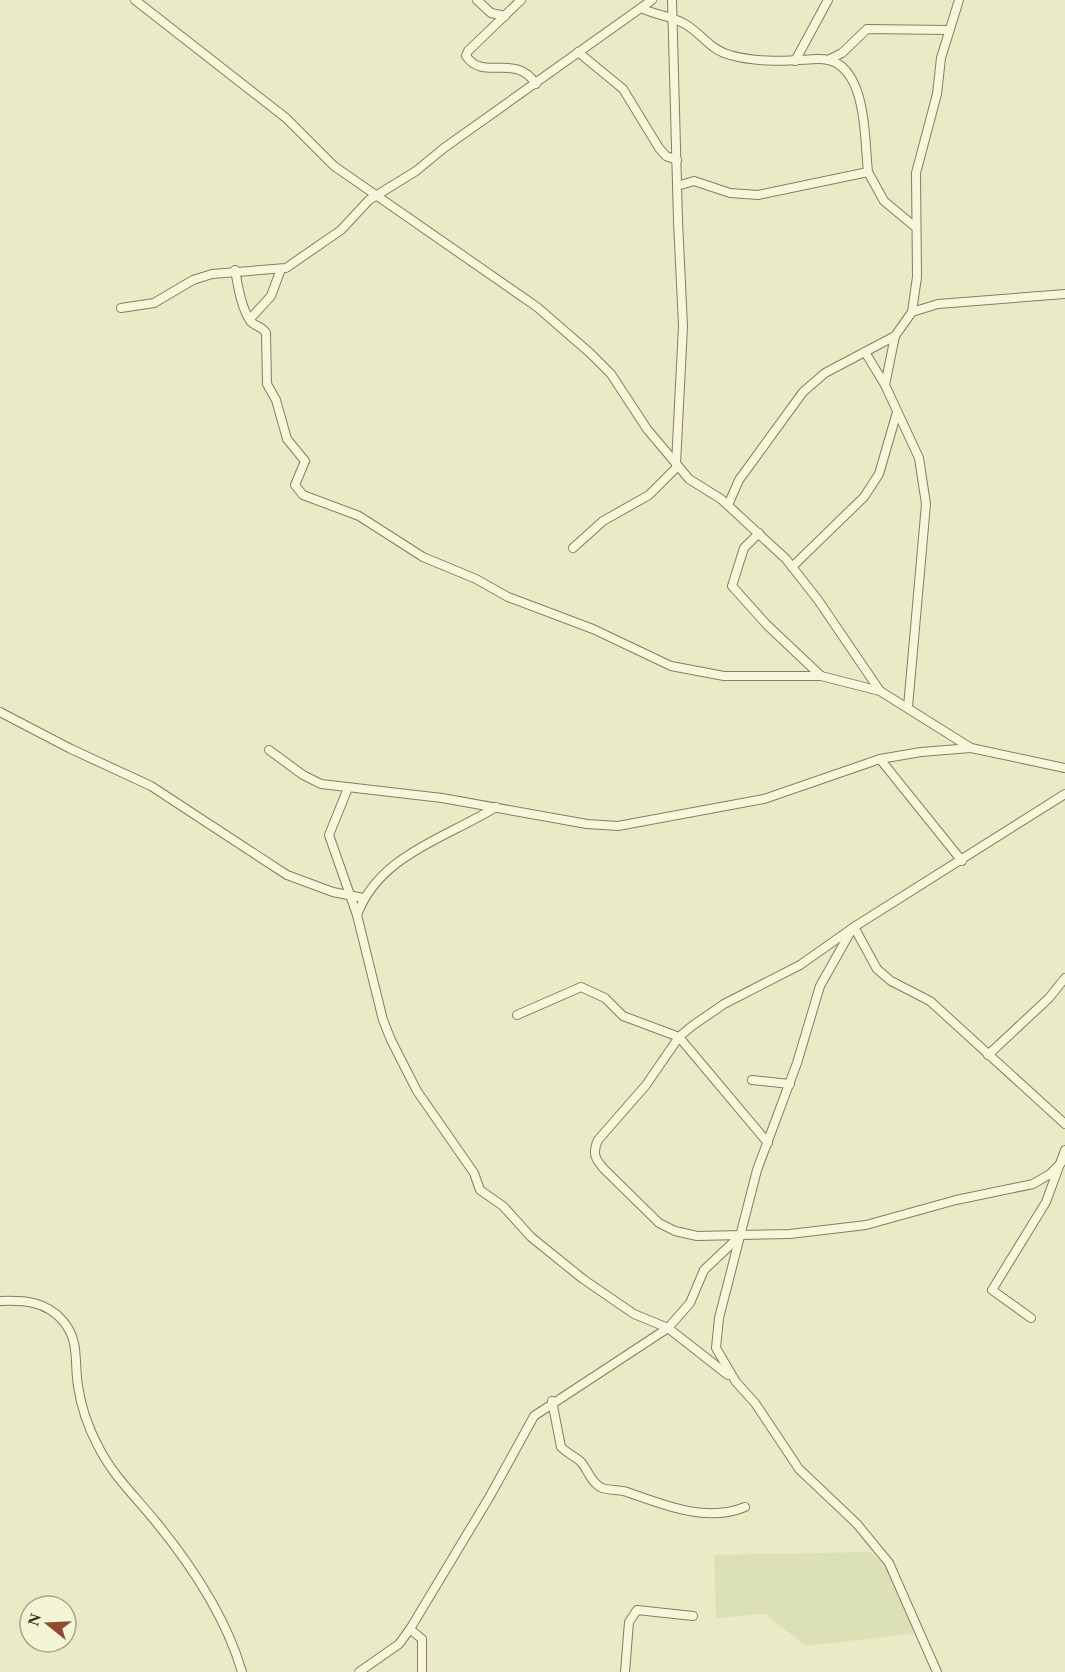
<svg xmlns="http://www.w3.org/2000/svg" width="1065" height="1672" font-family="'Times New Roman',serif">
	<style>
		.farmland { fill: #dce0b5 }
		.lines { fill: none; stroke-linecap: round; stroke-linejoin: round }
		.minor-casing { stroke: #867e5e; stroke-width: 10 }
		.minor { stroke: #f7f6da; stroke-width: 8 }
	</style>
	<rect width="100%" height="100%" fill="#ebeac7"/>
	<polygon class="farmland" points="871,1552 890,1572 917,1633 806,1646 765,1614 716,1618 714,1555"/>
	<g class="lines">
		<defs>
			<g id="minor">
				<polyline points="135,0 286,118 334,166 537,307 590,353 611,374 647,429 689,479 721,499 786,559 818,600 880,691"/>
				<polyline points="477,0 491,13 505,16"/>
				<path d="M521,0l-53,51 -2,5c18,26 49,-4 70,28"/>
				<polyline points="672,0 678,221 683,326 676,464"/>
				<path d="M641,8c14,7 30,8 44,16 16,9 25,26 45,31 28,8 58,6 87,4 51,-3 47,79 51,113"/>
				<polyline points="578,52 623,89 659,148 666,156 677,160"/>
				<polyline points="828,60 842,53 867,29 949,30"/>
				<polyline points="795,61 828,0"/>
				<polyline points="677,186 694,181 730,193 758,195 868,172 884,201 914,226"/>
				<path d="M235,270c3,16 6,38 16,52 5,5 11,4 15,11l1,51 9,16 11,39 18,22 -10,24 8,10 56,21 64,41 53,22 32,18 85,32 78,37 53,10h97l59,15 91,57 94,20"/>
				<polyline points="121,308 154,303 193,280 212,274 286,268 341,230 369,200 416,171 444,148 652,0"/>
				<polyline points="912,312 917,277 916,173 937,94 941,58 959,0"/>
				<polyline points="250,319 271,296 281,269"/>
				<polyline points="895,336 885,385 919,458 926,504 908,707"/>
				<polyline points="865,352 885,385"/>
				<polyline points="728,505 739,480 803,392 825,373 895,336 912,312 938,304 1065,294"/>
				<polyline points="759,533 744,548 732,586 767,625 821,676"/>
				<polyline points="573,548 603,521 649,495 678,466"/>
				<polyline points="792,567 864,497 879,474 897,412"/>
				<polyline points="0,712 71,749 151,786 287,875 333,892 363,898"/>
				<polyline points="269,750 303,775 321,784 442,798 587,824 618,826 764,799 880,759 921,752 971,748"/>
				<polyline points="880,759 962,861"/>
				<polyline points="348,788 329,835 357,915 383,1020 391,1040 417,1091 474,1173 480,1190 503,1206 531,1237 583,1279 634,1314 668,1328 690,1303 704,1270 741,1235"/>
				<path d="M357,915c22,-60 89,-77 139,-108"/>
				<polyline points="854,927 877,969 891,981 930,1001 1065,1124"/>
				<polyline points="851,931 820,986 797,1063 757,1170 719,1318 716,1348 736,1382 755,1403 799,1469 857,1524 889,1563 937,1672"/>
				<polyline points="517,1015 581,987 605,998 623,1016 679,1037 768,1143"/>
				<polyline points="988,1055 1049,998 1065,978"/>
				<polyline points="752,1080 790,1084"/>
				<path d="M1061,1163l-11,11 -17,10 -77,16 -90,25 -76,9 -93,2 -22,-5 -16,-8 -55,-54c-9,-10 -12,-16 -6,-29l48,-55 33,-48 13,-11 32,-22 76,-39 54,-38 211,-133"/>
				<path d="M0,1301c24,-1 46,0 63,20 17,20 11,41 15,65 3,21 10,41 20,60 15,30 37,50 58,76 36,44 70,95 86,150"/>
				<polyline points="1031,1318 992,1290 1046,1202 1065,1150"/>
				<path d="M552,1401l9,46c6,6 13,9 19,14 8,8 9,19 20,26 7,4 19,2 27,5 37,13 79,31 118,15"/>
				<polyline points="410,1629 422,1639 422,1672"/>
				<polyline points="359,1672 399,1644 410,1629 490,1496 534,1416 668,1328 728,1375"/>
				<polyline points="625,1672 629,1622 637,1610 693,1616"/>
			</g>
		</defs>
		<use href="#minor" class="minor-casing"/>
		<use href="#minor" class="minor"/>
	</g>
	<g transform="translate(48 1624) rotate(288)"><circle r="28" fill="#f3f3d6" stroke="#a8a58d" stroke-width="1.5"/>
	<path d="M0-4.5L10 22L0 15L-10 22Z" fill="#904b32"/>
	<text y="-9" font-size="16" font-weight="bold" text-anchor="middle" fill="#373120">N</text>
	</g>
</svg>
